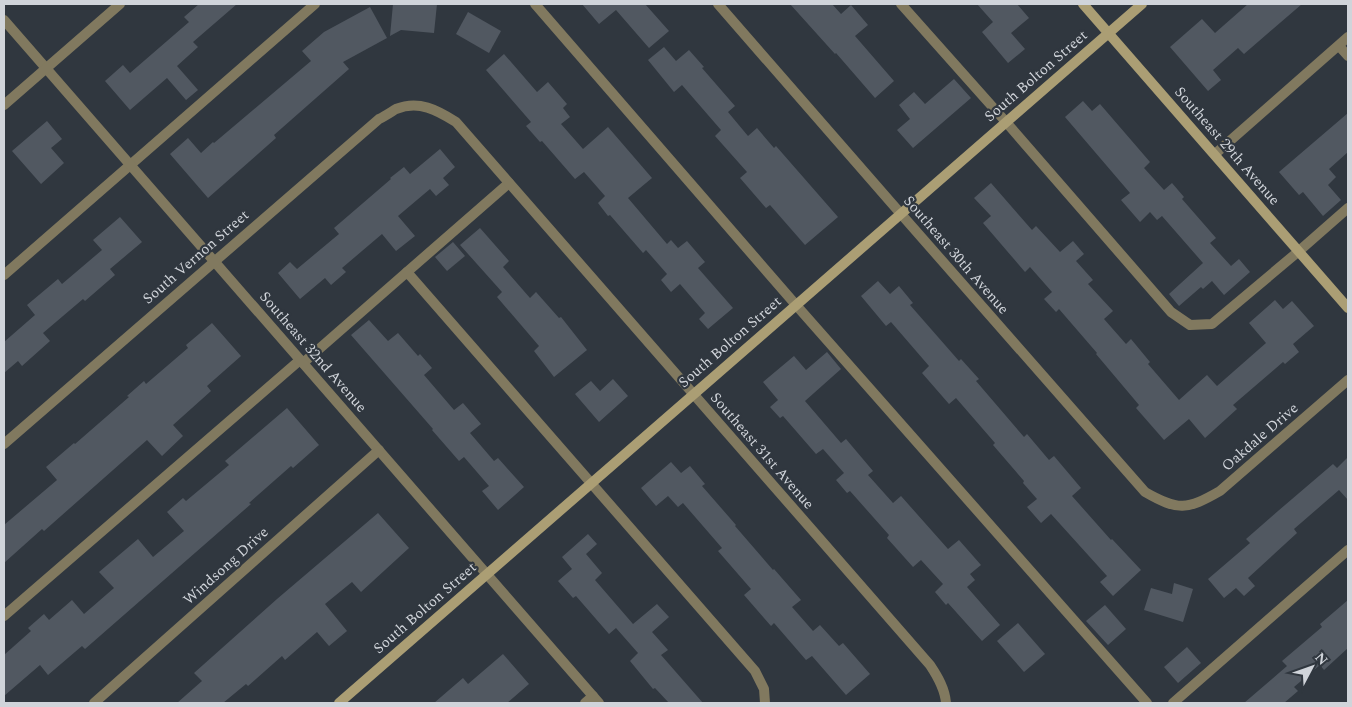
<svg xmlns="http://www.w3.org/2000/svg" width="1352" height="707" font-family="Spectral,serif">
	<style>
		.building { fill: #515861 }
		.lines { fill: none; stroke-linecap: round; stroke-linejoin: round }
		.lane { stroke: #81795f; stroke-width: 10 }
		.street { stroke: #81795f; stroke-width: 10 }
		.secondary { stroke: #ab9e74; stroke-width: 10 }
		.labels { text-anchor: middle; dominant-baseline: central; stroke-width: 4.5; stroke-linejoin: round; paint-order: stroke }
		.street-label { font-size: 15px; fill: #d0d4da; stroke: #30373f }
	</style>
	<rect width="100%" height="100%" fill="#30373f"/>
	<g class="building">
		<polygon points="199,4 237,4 193,42 198,47 177,66 198,90 186,100 167,78 130,110 105,81 123,65 130,73 189,22 184,17"/>
		<polygon points="393,4 437,4 434,33 401,30 390,36"/>
		<polygon points="582,4 645,4 669,31 649,48 616,10 599,24"/>
		<polygon points="790,4 832,4 841,14 851,5 868,25 855,36 894,81 875,98 836,53 835,54"/>
		<polygon points="977,4 1017,4 1029,18 1011,33 1025,49 1008,63 982,32 993,22"/>
		<polygon points="1248,4 1302,4 1244,54 1238,48 1213,70 1221,80 1208,91 1170,47 1202,19 1215,33"/>
		<polygon points="370,7 387,38 343,62 349,69 274,135 276,138 208,198 170,154 188,138 201,153 213,142 214,143 311,61 302,51 324,32"/>
		<polygon points="468,12 501,31 489,53 456,34"/>
		<polygon points="664,47 676,61 689,50 704,67 702,68 735,106 728,112 748,136 757,128 774,148 776,146 838,217 805,245 770,205 766,208 740,178 747,172 715,136 721,130 682,85 674,92 648,60"/>
		<polygon points="504,54 537,92 548,82 567,104 563,108 570,117 561,124 583,149 608,127 652,178 628,198 667,244 671,240 678,248 687,241 705,262 698,268 733,308 708,329 699,319 705,313 680,284 671,292 661,280 667,274 646,250 643,253 610,215 608,216 598,203 605,196 584,172 575,179 542,141 540,142 526,126 531,122 486,70"/>
		<polygon points="954,79 971,98 913,148 897,130 910,119 899,105 914,92 925,104"/>
		<polygon points="1083,101 1092,111 1100,104 1150,162 1144,168 1164,190 1172,183 1184,197 1182,199 1216,238 1210,243 1231,266 1239,259 1250,272 1224,295 1212,281 1203,289 1201,287 1179,306 1169,294 1203,263 1162,216 1157,220 1150,212 1140,222 1121,200 1130,193 1065,117"/>
		<polygon points="1348,113 1348,152 1329,169 1336,177 1328,185 1341,200 1323,216 1303,192 1299,195 1279,172"/>
		<polygon points="47,121 62,139 51,148 64,163 41,184 12,151"/>
		<polygon points="440,149 455,167 443,178 449,185 436,196 430,189 398,216 415,236 396,251 382,234 342,268 346,272 331,285 325,278 300,299 278,273 290,262 297,269 339,234 334,228 391,179 390,178 404,167 410,174"/>
		<polygon points="991,183 1032,230 1036,226 1060,252 1073,241 1084,254 1076,261 1093,280 1088,284 1113,311 1104,319 1126,344 1131,339 1150,362 1148,364 1179,400 1207,375 1217,386 1266,343 1249,323 1275,300 1283,309 1292,301 1314,326 1293,344 1299,352 1285,364 1283,362 1233,405 1237,409 1205,438 1189,419 1164,440 1136,408 1139,405 1096,354 1097,353 1059,309 1056,312 1044,299 1052,292 1030,267 1025,272 983,223 991,216 974,198"/>
		<polygon points="120,217 142,242 110,269 115,275 85,301 83,299 43,333 50,341 22,366 18,361 4,373 4,342 35,315 27,305 58,279 62,284 102,250 93,240"/>
		<polygon points="480,228 509,261 503,267 530,298 536,292 559,318 561,317 587,350 554,377 534,351 539,346 497,297 502,292 460,245"/>
		<polygon points="453,242 465,256 447,271 435,257"/>
		<polygon points="878,281 890,294 899,286 913,303 910,305 959,361 961,359 979,379 976,381 1024,437 1027,434 1049,460 1054,456 1081,488 1072,496 1111,540 1112,539 1141,570 1113,596 1100,582 1107,576 1051,514 1041,523 1027,507 1037,499 1023,483 1024,481 993,445 995,443 956,398 949,404 922,373 929,366 891,322 886,326 861,296"/>
		<polygon points="369,320 388,341 398,333 418,356 420,354 432,368 424,375 454,410 463,403 481,424 470,433 494,461 498,458 524,487 498,510 482,491 489,486 464,457 459,461 432,430 433,429 351,335"/>
		<polygon points="212,323 241,356 207,386 211,391 173,425 183,436 162,456 147,440 44,531 42,529 4,563 4,525 57,480 46,467 74,443 75,444 129,397 127,396 144,381 146,384 188,348 186,345"/>
		<polygon points="827,352 841,369 805,401 841,443 846,439 873,471 868,475 893,503 901,496 948,549 959,540 981,565 970,574 975,580 967,587 1000,625 982,641 948,603 946,605 935,592 943,584 921,560 913,567 887,538 889,535 850,491 847,493 836,480 844,473 823,449 816,454 783,416 780,418 770,407 778,400 763,382 794,356 806,370"/>
		<polygon points="613,379 628,396 599,422 575,394 591,381 600,391"/>
		<polygon points="287,408 319,445 293,468 291,466 249,503 251,504 85,649 82,646 48,675 40,665 4,696 4,655 31,631 28,628 44,614 49,620 72,600 84,614 114,588 99,572 138,539 153,557 184,531 167,512 183,498 186,501 229,465 225,461"/>
		<polygon points="1348,457 1348,500 1339,490 1294,529 1297,533 1248,578 1255,586 1244,596 1236,588 1224,598 1208,579 1250,543 1246,539 1278,511 1333,464 1337,468"/>
		<polygon points="671,462 681,473 690,466 705,484 702,486 736,525 735,526 773,570 774,569 801,600 792,607 813,631 820,625 839,646 843,643 870,674 846,695 812,656 806,660 774,623 771,626 744,595 751,589 718,551 722,548 683,503 678,507 668,496 656,506 641,488"/>
		<polygon points="378,513 409,548 361,592 352,582 325,604 347,631 329,646 317,632 285,660 282,656 248,686 246,684 223,703 177,703 202,681 194,673 277,599"/>
		<polygon points="588,534 597,544 586,554 602,573 595,580 633,624 657,604 669,617 652,632 668,650 661,655 703,703 669,703 655,688 653,689 630,661 638,653 616,628 609,634 576,596 573,598 558,581 572,569 562,557"/>
		<polygon points="1174,583 1193,589 1183,622 1144,610 1151,588 1172,594"/>
		<polygon points="1348,600 1348,648 1324,670 1320,665 1294,687 1298,691 1284,703 1244,703 1287,666 1282,661 1322,627 1320,624"/>
		<polygon points="1105,605 1126,629 1108,645 1086,621"/>
		<polygon points="1018,623 1045,654 1024,672 997,641"/>
		<polygon points="1187,647 1201,663 1178,683 1164,667"/>
		<polygon points="503,654 529,684 507,703 434,703 463,678 468,684"/>
	</g>
	<g class="lines">
		<g class="lane">
			<polyline points="535,4 796,305 1147,703"/>
			<polyline points="901,4 1006,122 1171,312 1190,325 1212,324 1299,251 1348,208"/>
			<polyline points="1339,46 1348,56"/>
			<polyline points="407,272 509,183"/>
			<polyline points="4,275 315,4"/>
			<polyline points="303,363 407,272 755,671 764,689 765,703"/>
			<polyline points="4,616 300,360"/>
			<polyline points="1173,703 1348,550"/>
		</g>
		<g class="street">
			<path d="M718,4l183,210 244,278c33,19 42,18 75,-1l128,-111"/>
			<polyline points="4,20 599,703"/>
			<polyline points="4,105 120,4"/>
			<polyline points="1215,154 1348,37"/>
			<path d="M4,444l375,-325c6,-3 12,-7 17,-10 23,-9 41,1 60,13l474,543c8,12 15,24 16,38"/>
			<polyline points="94,703 379,450"/>
			<polyline points="585,703 593,696"/>
		</g>
		<g class="secondary">
			<polyline points="1083,4 1348,308"/>
			<polyline points="339,703 1142,4"/>
		</g>
	</g>
	<g class="labels">
		<g class="street-label">
			<text transform="translate(1036 76) rotate(-41)">South Bolton Street</text>
			<text transform="translate(1227 146) rotate(49)">Southeast 29th Avenue</text>
			<text transform="translate(956 255) rotate(49)">Southeast 30th Avenue</text>
			<text transform="translate(196 257) rotate(-41)">South Vernon Street</text>
			<text transform="translate(730 342) rotate(-41)">South Bolton Street</text>
			<text transform="translate(313 352) rotate(49)">Southeast 32nd Avenue</text>
			<text transform="translate(1260 437) rotate(-41)">Oakdale Drive</text>
			<text transform="translate(762 451) rotate(49)">Southeast 31st Avenue</text>
			<text transform="translate(226 566) rotate(-42)">Windsong Drive</text>
			<text transform="translate(425 608) rotate(-41)">South Bolton Street</text>
		</g>
	</g>
	<rect width="1352" height="707" fill="none" stroke="#d0d4da" stroke-width="10"/>
	<g transform="translate(1312 667) rotate(49)" stroke="#30373f" stroke-width="4" paint-order="stroke">
	<path d="M0-4L9 19L0 12L-9 19Z" fill="#d0d4da"/>
	<text y="-8" font-size="14" font-weight="bold" text-anchor="middle" fill="#d0d4da">N</text>
	</g>
</svg>
